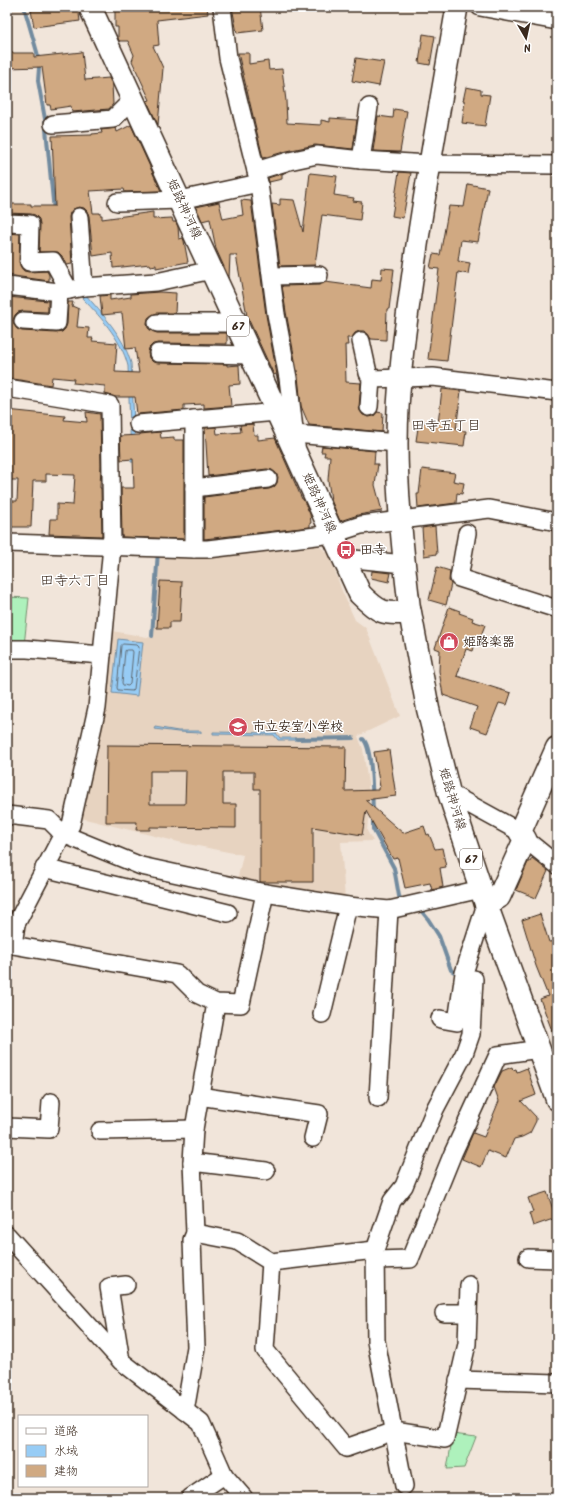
<svg xmlns="http://www.w3.org/2000/svg" width="564" height="1505" font-family="Kalam,'Klee One',sans-serif">
	<style>
		.built { fill: #e7d3c0 }
		.green { fill: #aef1bc; stroke: #748e6d }
		.water { fill: #97ccf5; stroke: #728b9f }
		.lines { fill: none; stroke-linecap: round; stroke-linejoin: round }
		.shore { stroke: #606b74; stroke-width: 1 }
		.stream { stroke: #728b9f; stroke-width: 4 }
		.building { fill: #d0a982; stroke: #3b2a1e; fill-rule: evenodd }
		.minor-casing { stroke: #3b2a1e; stroke-width: 20 }
		.tertiary-casing { stroke: #3b2a1e; stroke-width: 24 }
		.secondary-casing { stroke: #3b2a1e; stroke-width: 25 }
		.primary-casing { stroke: #3b2a1e; stroke-width: 25 }
		.minor { stroke: #fff; stroke-width: 17 }
		.tertiary { stroke: #fff; stroke-width: 21 }
		.secondary { stroke: #fff; stroke-width: 22 }
		.primary { stroke: #fff; stroke-width: 22 }
		.labels { text-anchor: middle; dominant-baseline: central; stroke-width: 3; stroke-linejoin: round; paint-order: stroke }
		.shield { fill: #fff; stroke: #766a62; stroke-width: 1 }
		.shield-label { font-size: 12px; font-weight: bold; fill: #3b2a1e }
		.street-label { font-size: 13px; fill: #3b2a1e; stroke: #fff }
		.poi-label { font-size: 13px; font-weight: bold; fill: #3b2a1e; stroke: #fff; text-anchor: start }
		.neighbourhood-label { font-size: 14px; fill: #3b2a1e; stroke: #fff }
	</style>
	<rect width="100%" height="100%" fill="#f1e5da"/>
	<filter id="ink" filterUnits="userSpaceOnUse"><feTurbulence type="fractalNoise" baseFrequency=".025" numOctaves="2"/><feDisplacementMap in="SourceGraphic" scale="8" xChannelSelector="R" yChannelSelector="G"/><feConvolveMatrix kernelMatrix="1 2 1 2 8 2 1 2 1" color-interpolation-filters="sRGB"/></filter>
	<g filter="url(#ink)">
		<polygon class="built" points="314,542 329,554 342,591 355,620 366,628 400,716 358,736 363,749 368,784 369,810 367,831 373,841 341,842 345,900 237,881 243,855 183,843 81,818 90,781 100,718 112,631 153,638 160,553"/>
		<g class="green">
			<polygon points="7,597 29,598 24,646 7,646"/>
			<polygon points="453,1434 476,1437 464,1468 447,1469"/>
		</g>
		<g class="water">
			<path d="M85,294c18,21 38,41 46,69l5,99h-5l-3,-96c-7,-28 -29,-51 -49,-71z"/>
			<polygon points="118,639 143,642 137,696 112,693"/>
			<polygon points="155,727 178,731 201,731 201,733 178,732 154,729"/>
			<polygon points="213,732 276,733 280,738 302,738 302,740 278,740 274,735 213,734"/>
		</g>
		<g class="lines">
			<g class="shore">
				<polygon points="123,644 137,645 139,647 134,689 132,691 118,690 117,688 121,646"/>
				<polygon points="127,650 132,650 133,652 130,684 128,686 123,685 122,683 125,651"/>
			</g>
			<g class="stream">
				<polyline points="24,7 37,52 39,68 38,81 45,119 54,211"/>
				<polyline points="152,636 158,551"/>
				<polyline points="297,739 353,738"/>
				<path d="M363,739c10,9 9,57 10,72"/>
				<polyline points="373,820 373,829 394,868 399,896 402,902"/>
				<polyline points="418,907 428,919 439,936 451,970 456,973"/>
			</g>
		</g>
		<g class="building">
			<polygon points="52,7 78,7 80,21 34,27 31,10"/>
			<polygon points="115,7 207,7 208,14 157,20 159,45 153,46 163,68 158,125 147,101 150,100 132,61 134,55 128,41 119,41 118,38 118,27 115,27"/>
			<polygon points="232,7 260,7 263,30 237,33"/>
			<polygon points="423,34 435,36 430,65 419,63"/>
			<polygon points="82,52 85,80 109,78 112,84 113,104 109,109 72,112 71,106 51,109 50,105 47,105 42,67 7,68 7,53 34,53 34,57"/>
			<polygon points="238,53 249,53 249,64 268,61 269,70 282,69 286,101 287,123 321,125 321,120 330,122 330,118 357,120 353,149 315,145 287,151 263,158"/>
			<polygon points="356,58 384,62 379,86 352,81"/>
			<polygon points="466,87 481,90 481,94 490,95 485,126 462,123 465,101 463,101"/>
			<polygon points="394,109 407,111 400,152 373,151 378,116 393,118"/>
			<polygon points="131,125 161,191 125,192 124,189 90,191 93,213 100,213 100,215 102,215 102,219 153,212 153,219 172,218 173,222 176,222 178,227 179,239 183,238 184,241 188,262 156,268 156,265 151,266 150,264 113,268 112,253 93,256 89,216 87,211 84,208 79,207 73,209 70,213 69,217 72,264 67,265 62,256 58,252 39,252 40,224 39,219 35,215 31,214 7,213 7,204 31,204 31,206 55,206 52,136 92,135 92,134 102,133 101,130 116,128 117,132"/>
			<polygon points="286,172 282,174 282,179 269,182 268,178"/>
			<polygon points="399,172 411,173 403,218 392,216"/>
			<polygon points="310,173 337,176 334,195 354,198 353,201 362,202 360,220 322,215 315,265 280,266 272,204 280,205 280,199 294,200 303,232"/>
			<polygon points="468,184 488,188 478,242 461,240 458,261 470,263 468,274 458,272 447,361 428,359 439,269 430,268 433,254 440,255 449,206 464,207"/>
			<polygon points="241,200 251,201 266,315 279,386 276,374 274,375 247,316 236,255 230,255 229,278 216,249 210,219 202,221 196,207 219,202 223,219 243,215"/>
			<polygon points="7,233 20,234 19,262 21,267 24,271 29,272 47,271 49,275 49,281 7,275"/>
			<polygon points="382,268 394,269 389,309 387,309 386,340 371,339 368,334 364,331 359,331 355,333 352,338 347,338 348,345 345,345 346,382 361,383 359,407 360,411 363,415 369,417 374,416 377,412 383,413 382,432 309,425 301,406 298,376 286,312 282,286 319,285 325,282 371,288 372,279 381,280"/>
			<polygon points="159,292 176,293 175,313 157,313 152,315 148,318 147,323 148,328 152,331 157,333 227,333 227,344 158,343 153,344 149,348 148,353 149,358 153,362 158,363 227,364 227,366 239,365 240,384 229,385 231,406 204,408 204,404 184,405 184,410 137,414 135,397 116,397 105,394 105,386 73,383 74,379 52,377 51,385 7,378 7,313 8,297 48,301 48,312 23,311 18,312 15,315 13,320 14,325 17,329 22,331 56,333 62,332 65,329 67,324 68,302 73,302 72,306 79,309 77,327 89,328 88,338 93,338 92,341 117,343 115,372 139,373 135,348 126,349 122,313 102,315 100,296 110,295 110,300 131,297 131,294"/>
			<polygon points="442,389 461,391 456,430 466,431 464,446 416,441 419,421 438,424"/>
			<polygon points="7,410 65,416 64,420 87,422 86,412 100,414 101,465 100,488 101,488 102,536 49,534 50,519 57,519 57,504 73,505 75,475 46,474 46,481 33,481 31,527 7,527 7,501 17,501 18,480 10,480 11,476 7,476 8,437 7,437"/>
			<polygon points="253,424 254,435 258,435 258,440 275,438 302,499 303,499 310,514 311,523 310,523 310,527 204,539 204,497 269,489 274,487 277,483 278,477 276,473 272,470 267,469 208,476 205,428 216,427 217,434 241,432 240,425"/>
			<polygon points="160,432 161,438 174,437 174,440 184,440 184,539 122,537 121,488 134,488 133,459 121,460 120,436 140,435 140,434"/>
			<polygon points="322,446 375,451 374,464 378,464 375,485 382,511 358,515 340,521 331,500 328,480 330,456 324,456 325,452 321,452"/>
			<polygon points="422,469 455,473 453,481 464,483 462,494 457,493 456,503 418,508 417,494 419,494"/>
			<polygon points="435,526 437,554 424,556 422,528"/>
			<polygon points="437,567 450,571 449,581 451,584 446,605 429,600"/>
			<polygon points="372,571 391,573 389,582 371,578"/>
			<polygon points="160,581 182,582 180,622 170,622 170,628 157,628"/>
			<polygon points="449,607 460,611 459,613 473,618 472,621 485,625 480,638 477,637 473,651 466,649 457,676 511,693 507,705 499,703 487,733 470,727 477,707 443,695 439,671 440,650 435,648"/>
			<path d="M107,745l239,2 -1,44 33,-1v-2l2,-1 -6,-35 15,-2 7,46 -31,4 38,33 21,-7 3,9 2,-1 6,15 7,-1 4,19 -6,1 3,19 -11,3 -2,-7 -25,5 -7,-30 -5,1 -27,-48 -4,24 -49,-8v55h-53v-93h-6v-17h-31v32h13v24l-86,-1v3h-14l1,-8h-31zM150,771h36l-1,33h-35z"/>
			<polygon points="532,858 548,871 536,898 516,890 528,862 530,862"/>
			<polygon points="540,914 549,942 557,941 556,1041 540,999 548,996 536,966 522,920"/>
			<polygon points="512,1067 513,1070 516,1069 517,1072 527,1068 536,1095 521,1101 536,1117 536,1121 530,1133 522,1137 514,1139 506,1158 488,1151 481,1167 462,1159 473,1133 484,1137 499,1101 494,1087 502,1071"/>
			<polygon points="547,1192 556,1218 533,1226 529,1213 533,1212 528,1198"/>
		</g>
		<g class="lines">
			<defs>
				<g id="minor">
					<polyline points="222,7 228,58 259,183 276,314 288,378 296,446"/>
					<polyline points="480,7 557,21"/>
					<polyline points="53,124 113,119 133,99"/>
					<polyline points="361,160 369,107"/>
					<polyline points="256,171 289,161 317,155 361,160 429,164 557,165"/>
					<polyline points="117,202 180,200 259,183"/>
					<polyline points="79,217 84,287"/>
					<polyline points="7,223 30,224 29,262 53,261 69,290"/>
					<polyline points="272,276 319,275"/>
					<polyline points="7,286 59,292 84,287 156,282 212,270"/>
					<polyline points="23,321 57,323 59,292"/>
					<polyline points="157,323 236,323"/>
					<polyline points="361,341 368,373 371,379 369,407"/>
					<polyline points="158,353 251,355"/>
					<polyline points="371,379 433,377 557,392"/>
					<polyline points="7,388 110,405 112,546 102,655 97,708 71,825 63,834 16,924 13,945"/>
					<polyline points="138,424 277,412"/>
					<polyline points="295,434 397,443"/>
					<polyline points="194,488 268,479"/>
					<polyline points="467,533 459,578 557,609"/>
					<polyline points="7,543 194,549 208,549 333,534 361,525 489,509 557,522"/>
					<polyline points="194,549 194,419"/>
					<polyline points="344,558 404,564"/>
					<polyline points="7,649 27,649 102,655"/>
					<polyline points="449,793 520,832"/>
					<polyline points="7,815 49,820 63,834 141,866 265,893 241,1004 216,1003 197,994 177,974 7,944"/>
					<polyline points="525,839 557,865"/>
					<polyline points="44,868 228,913"/>
					<polyline points="265,893 348,906 389,910 481,889"/>
					<polyline points="322,1014 348,906"/>
					<polyline points="440,1019 457,1022 464,973 486,904"/>
					<polyline points="199,1096 319,1114 313,1138"/>
					<polyline points="378,1098 389,910"/>
					<polyline points="7,1127 49,1129 51,1102"/>
					<polyline points="100,1131 194,1129"/>
					<polyline points="192,1162 266,1171"/>
					<polyline points="195,1233 237,1241 271,1262 375,1250"/>
					<polyline points="7,1235 121,1361 201,1423 224,1475 244,1498"/>
					<polyline points="528,1258 557,1259"/>
					<polyline points="375,1260 410,1259 453,1153 498,1055 539,1049"/>
					<polyline points="271,1262 265,1350 346,1448 394,1431 445,1439 467,1344 469,1285"/>
					<polyline points="444,1313 468,1313"/>
					<polyline points="121,1361 109,1287 126,1285"/>
					<polyline points="458,1380 557,1383"/>
					<polyline points="185,1411 196,1347 192,1240 195,1233 192,1162 194,1129 216,1003"/>
					<polyline points="404,1486 376,1341 375,1250 392,1201 404,1186 435,1109 464,1054 471,1034 474,979"/>
					<polyline points="190,1498 224,1475"/>
				</g>
				<path id="tertiary" d="M410,612c-7,-56 -13,-111 -13,-168 0,-64 10,-128 19,-192 12,-82 27,-163 41,-245"/>
				<polyline id="secondary" points="486,904 499,897 525,839 520,832 557,748"/>
				<path id="primary" d="M90,7l187,405 83,182c19,19 24,21 50,18l18,97 21,84 37,111 71,195"/>
			</defs>
			<use href="#minor" class="minor-casing"/>
			<use href="#tertiary" class="tertiary-casing"/>
			<use href="#secondary" class="secondary-casing"/>
			<use href="#primary" class="primary-casing"/>
			<use href="#minor" class="minor"/>
			<use href="#tertiary" class="tertiary"/>
			<use href="#secondary" class="secondary"/>
			<use href="#primary" class="primary"/>
		</g>
	</g>
	<defs>
		<symbol id="bus-disc" viewBox="-11 -11 22 22"><circle r="9.5" fill="#d1495b" stroke="#fff"/><path d="M-5-6H5V4H4V6H2V4H-2V6H-4V4H-5ZM-3.5-4V0h7V-4ZM-3.5 1.2v1.5H-2V1.2ZM2 1.2v1.5H3.5V1.2Z" fill="#fff"/></symbol>
		<symbol id="shop-disc" viewBox="-11 -11 22 22"><circle r="9.5" fill="#d1495b" stroke="#fff"/><path d="M-5-2.5h2.3a2.7 3.5 0 0 1 5.4 0H5L5.5 6h-11ZM-1.5-2.5h3a1.5 2.3 0 0 0-3 0Z" fill="#fff"/></symbol>
		<symbol id="school-disc" viewBox="-11 -11 22 22"><circle r="9.5" fill="#d1495b" stroke="#fff"/><path d="M0-5L7-2L0 1L-7-2ZM-4 1L0 2.5L4 1V4Q0 6-4 4Z" fill="#fff"/></symbol>
	</defs>
	<g fill-rule="evenodd">
		<use href="#bus-disc" x="335" y="539" width="22" height="22"/>
		<use href="#shop-disc" x="438" y="631" width="22" height="22"/>
		<use href="#school-disc" x="227" y="716" width="22" height="22"/>
	</g>
	<g class="labels">
		<g class="shield">
			<rect x="227" y="316" width="22" height="20" rx="3"/>
			<rect x="460" y="849" width="22" height="20" rx="3"/>
		</g>
		<g class="shield-label">
			<text x="238" y="326">67</text>
			<text x="471" y="859">67</text>
		</g>
		<g class="street-label">
			<text transform="translate(184 209) rotate(65)">姫路神河線</text>
			<text transform="translate(319 503) rotate(66)">姫路神河線</text>
			<text transform="translate(452 799) rotate(73)">姫路神河線</text>
		</g>
		<g class="poi-label">
			<text x="360" y="550">田寺</text>
			<text x="463" y="642">姫路楽器</text>
			<text x="252" y="727">市立安室小学校</text>
		</g>
		<g class="neighbourhood-label">
			<text x="446" y="426">田寺五丁目</text>
			<text x="75" y="581">田寺六丁目</text>
		</g>
	</g>
	<rect width="564" height="1505" fill="none" stroke="#fff" stroke-width="24"/>
	<rect x="12" y="12" width="540" height="1481" fill="none" stroke="#3b2a1e" stroke-width="1.5" filter="url(#ink)"/>
	<rect x="18" y="1415" width="130" height="72" fill="#ffffff" stroke="#b1aaa5"/>
	<rect x="26" y="1428" width="20" height="6" fill="#ffffff" stroke="#b1aaa5"/>
	<text x="54" y="1435" font-size="12" fill="#3b2a1e">道路</text>
	<rect x="26" y="1445" width="20" height="12" fill="#97ccf5" stroke="#b1aaa5"/>
	<text x="54" y="1455" font-size="12" fill="#3b2a1e">水域</text>
	<rect x="26" y="1465" width="20" height="12" fill="#d0a982" stroke="#b1aaa5"/>
	<text x="54" y="1475" font-size="12" fill="#3b2a1e">建物</text>
	<g transform="translate(526 38) rotate(171)" stroke="#ffffff" stroke-width="3" paint-order="stroke">
	<path d="M0-3L7 15L0 10L-7 15Z" fill="#3b2a1e"/>
	<text y="-6" font-size="11" font-weight="bold" text-anchor="middle" fill="#3b2a1e">N</text>
	</g>
</svg>
